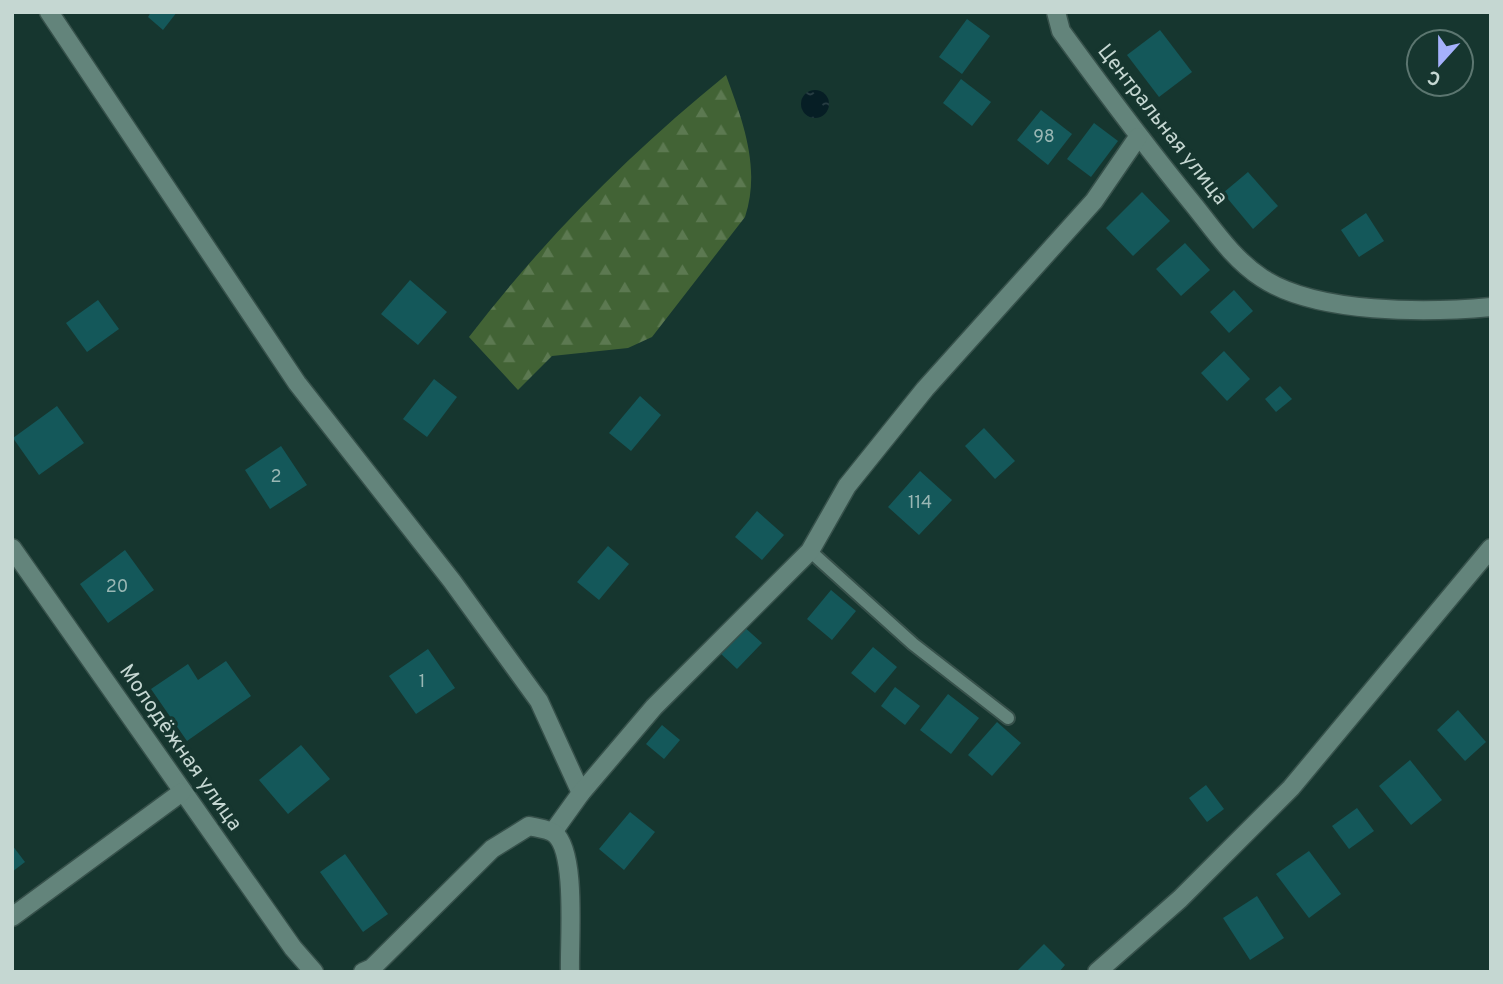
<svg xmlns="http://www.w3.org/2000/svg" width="1503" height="984" font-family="Overpass,sans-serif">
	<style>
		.forest { fill: url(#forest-firs) }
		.water { fill: url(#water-ripples) }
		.building { fill: #14585a }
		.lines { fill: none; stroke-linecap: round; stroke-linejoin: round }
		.lane-casing { stroke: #37514b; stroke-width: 16 }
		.street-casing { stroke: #37514b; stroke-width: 21 }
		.lane { stroke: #63847b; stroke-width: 12 }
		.street { stroke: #63847b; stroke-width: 18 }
		.labels { text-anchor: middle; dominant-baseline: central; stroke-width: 7; stroke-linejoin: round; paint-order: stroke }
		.number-label { font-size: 18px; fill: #99b7b4 }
		.street-label { font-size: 21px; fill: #c5d7d2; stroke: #16362f }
	</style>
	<defs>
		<pattern id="forest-firs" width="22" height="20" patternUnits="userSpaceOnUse" patternTransform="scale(1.75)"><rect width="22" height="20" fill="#426335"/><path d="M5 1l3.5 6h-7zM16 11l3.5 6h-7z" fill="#5c7951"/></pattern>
		<pattern id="water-ripples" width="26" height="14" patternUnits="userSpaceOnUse" patternTransform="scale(1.75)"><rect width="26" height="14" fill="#061e25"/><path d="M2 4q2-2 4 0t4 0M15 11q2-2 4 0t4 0" fill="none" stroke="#293e44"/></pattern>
	</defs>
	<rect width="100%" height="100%" fill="#16362f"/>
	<path class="forest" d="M726,75c17,47 35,93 19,142l-93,120 -24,11 -76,8 -34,34 -49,-53c75,-98 162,-185 257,-262z"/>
	<circle class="water" cx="815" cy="104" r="14"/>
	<g class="building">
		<polygon points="151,12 177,12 163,30 148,17"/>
		<polygon points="967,19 990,36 962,74 939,57"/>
		<polygon points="1160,30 1192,72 1159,97 1127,55"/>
		<polygon points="961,79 991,102 972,126 943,103"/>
		<polygon points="1041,110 1072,134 1048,165 1017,140"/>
		<polygon points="1094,123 1118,141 1091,177 1067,159"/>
		<polygon points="1248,172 1278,206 1253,229 1223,193"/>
		<polygon points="1142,192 1170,221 1133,256 1106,228"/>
		<polygon points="1366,213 1384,241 1359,257 1341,230"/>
		<polygon points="1185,243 1210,270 1181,296 1156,269"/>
		<polygon points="410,280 447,312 418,345 381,314"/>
		<polygon points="1234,290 1253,311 1229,333 1210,312"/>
		<polygon points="98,300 119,329 87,352 66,323"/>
		<polygon points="1224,351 1250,379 1227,401 1201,373"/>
		<polygon points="434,379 457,397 427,437 403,419"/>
		<polygon points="1280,386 1292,399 1276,412 1265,399"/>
		<polygon points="640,396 661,415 631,451 609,433"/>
		<polygon points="57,406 84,443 39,475 13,438"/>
		<polygon points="984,428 1015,461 995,479 965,446"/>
		<polygon points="281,446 307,485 270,509 245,470"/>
		<polygon points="920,471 952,500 919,535 888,507"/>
		<polygon points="757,511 784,535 762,560 735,537"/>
		<polygon points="608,546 629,564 599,600 577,582"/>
		<polygon points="125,550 154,590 108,623 80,584"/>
		<polygon points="831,590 856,611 832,640 807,619"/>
		<polygon points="742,625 762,643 737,669 718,651"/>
		<polygon points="873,647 897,667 875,693 851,673"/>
		<polygon points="428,649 455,688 416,714 389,676"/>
		<polygon points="226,661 251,696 187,741 151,689 188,664 198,680"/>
		<polygon points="895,687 920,706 905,725 881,706"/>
		<polygon points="948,694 979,718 951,754 920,730"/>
		<polygon points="1458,710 1486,742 1465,761 1437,730"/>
		<polygon points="997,722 1021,743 992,776 968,755"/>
		<polygon points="662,725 680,740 664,759 646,744"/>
		<polygon points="301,745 330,779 288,814 259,780"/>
		<polygon points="1410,760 1442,800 1411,825 1379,786"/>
		<polygon points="1206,785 1224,809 1207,822 1189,798"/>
		<polygon points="1357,808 1374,831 1349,849 1332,826"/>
		<polygon points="630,812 655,832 624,870 599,849"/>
		<polygon points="12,845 25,862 12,872"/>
		<polygon points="1309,851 1341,894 1309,918 1276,874"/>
		<polygon points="345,854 388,914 363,932 320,872"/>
		<polygon points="1257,896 1284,938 1250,960 1223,918"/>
		<polygon points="1044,944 1065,965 1059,972 1016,972"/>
	</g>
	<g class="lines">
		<defs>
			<polyline id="lane" points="810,551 913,644 1008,718"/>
			<g id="street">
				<polyline points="49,12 297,383 452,581 539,701 581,793"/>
				<path d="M1056,12l5,19c43,59 86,117 132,173 21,26 40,55 69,74 55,36 165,35 229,29"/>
				<polyline points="12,548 293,948 314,972"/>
				<polyline points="553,832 581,793 654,707 810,551 847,486 925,389 1094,201 1138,137"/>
				<polyline points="12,917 182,792"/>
				<path d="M363,972l9,-4 120,-119 37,-23c8,2 20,3 26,8 22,19 14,107 15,138"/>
				<polyline points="1097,972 1180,899 1291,788 1491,548"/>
			</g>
		</defs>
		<use href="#lane" class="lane-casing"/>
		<use href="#street" class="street-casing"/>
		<use href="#lane" class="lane"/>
		<use href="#street" class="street"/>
	</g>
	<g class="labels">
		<g class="number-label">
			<text x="1044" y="137">98</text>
			<text x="276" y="477">2</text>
			<text x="920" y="503">114</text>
			<text x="117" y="587">20</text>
			<text x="422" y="682">1</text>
		</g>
		<g class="street-label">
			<text transform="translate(1162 125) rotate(52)">Центральная улица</text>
			<text transform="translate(180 748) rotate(55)">Молодёжная улица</text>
		</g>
	</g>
	<rect width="1503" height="984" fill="none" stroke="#c5d7d2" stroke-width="28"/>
	<g transform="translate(1440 63) rotate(201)"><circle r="33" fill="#16362f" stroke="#5c7670" stroke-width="2"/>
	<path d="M0-5L12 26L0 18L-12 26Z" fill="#a5b1fc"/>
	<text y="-10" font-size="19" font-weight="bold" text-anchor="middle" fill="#c5d7d2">С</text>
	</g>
</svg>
